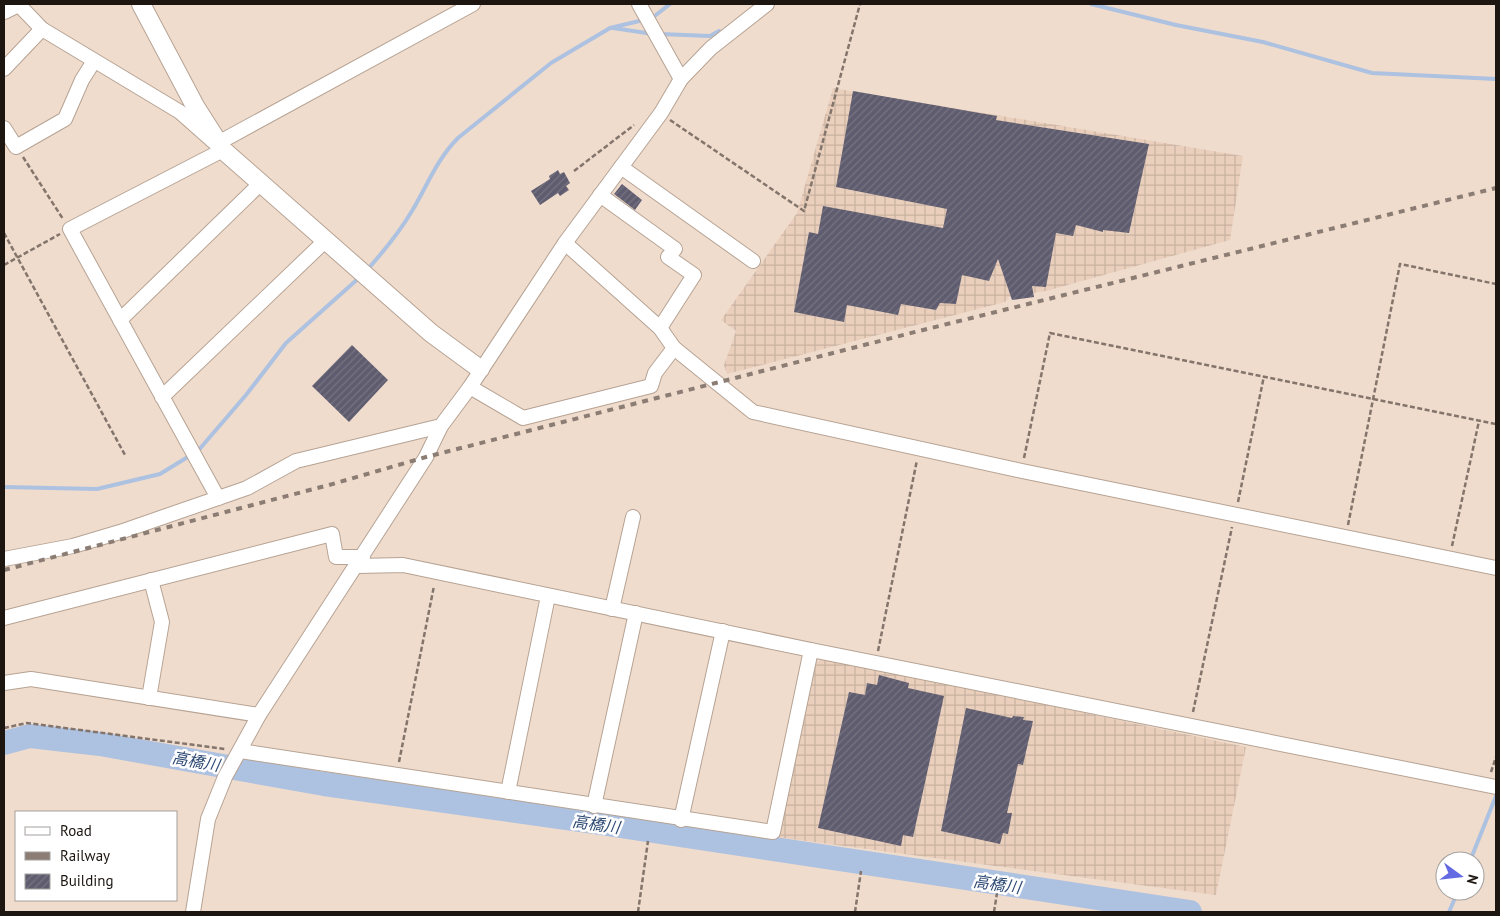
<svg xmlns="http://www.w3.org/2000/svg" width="1500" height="916" font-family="'PT Sans','Noto Sans JP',sans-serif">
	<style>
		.industrial { fill: url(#industrial-grid) }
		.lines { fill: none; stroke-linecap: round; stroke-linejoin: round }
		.stream { stroke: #adc1e0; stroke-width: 4 }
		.river { stroke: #adc1e0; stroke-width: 24 }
		.building { fill: url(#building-hatch) }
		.minor-casing { stroke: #b6a394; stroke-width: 16 }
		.tertiary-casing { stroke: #b6a394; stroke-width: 20 }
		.path { stroke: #83756b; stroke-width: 2.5; stroke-dasharray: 5 2.5; stroke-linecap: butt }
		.minor { stroke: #fff; stroke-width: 14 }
		.tertiary { stroke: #fff; stroke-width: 18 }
		.rail { stroke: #8b7d73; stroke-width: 4; stroke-dasharray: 6 6; stroke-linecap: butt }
		.labels { text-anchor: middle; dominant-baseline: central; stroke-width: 5; stroke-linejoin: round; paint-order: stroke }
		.water-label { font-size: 16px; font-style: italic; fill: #2f4b75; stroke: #fff }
	</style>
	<defs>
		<pattern id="industrial-grid" width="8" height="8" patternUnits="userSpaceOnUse" patternTransform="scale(1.25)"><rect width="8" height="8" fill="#ead0bc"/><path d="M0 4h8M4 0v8" fill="none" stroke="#c8b2a1"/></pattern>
		<pattern id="building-hatch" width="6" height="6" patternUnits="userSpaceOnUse" patternTransform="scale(1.25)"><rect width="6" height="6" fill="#5f5c6f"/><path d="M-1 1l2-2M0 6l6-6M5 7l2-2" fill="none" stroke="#767381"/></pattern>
	</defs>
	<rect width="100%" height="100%" fill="#f0dccd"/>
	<g class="industrial">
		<polygon points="833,88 1243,156 1230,240 1046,291 1009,297 1005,302 727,374 724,365 736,331 721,320 797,213"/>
		<polygon points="823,658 1246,747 1216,895 776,837 813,665"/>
	</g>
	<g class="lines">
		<g class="stream">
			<polyline points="1091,4 1176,25 1263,42 1372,73 1496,79"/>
			<polyline points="613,28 653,34"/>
			<polyline points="660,34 710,36 719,31"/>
			<path d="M367,270c17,-19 32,-37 45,-59 15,-25 25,-52 46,-73l93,-75 59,-35 42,-10 18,-14"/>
			<polyline points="197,452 246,395 286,343 360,277"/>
			<polyline points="4,487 97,489 160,474 191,455"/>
			<polyline points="1470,861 1496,796"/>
			<polyline points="1449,912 1458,891"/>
		</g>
		<polyline class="river" points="4,743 30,736 100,744 324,784 595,822 1190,912"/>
	</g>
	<g class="building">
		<polygon points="853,91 997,116 996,120 1149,144 1129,233 1103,230 1103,232 1076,225 1073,236 1056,233 1046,287 1032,286 1034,297 1012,300 998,259 989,281 962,275 956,304 940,303 936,310 901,304 898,315 847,305 844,322 794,312 809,232 818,234 823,206 943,228 947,209 836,187"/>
		<polygon points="558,170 560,174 564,172 570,183 566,186 569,190 560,196 558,193 540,205 531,191 550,179 549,176"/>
		<polygon points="622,184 642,200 635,210 614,194"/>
		<polygon points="352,345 388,380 349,422 312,386"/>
		<polygon points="879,675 909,683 908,688 944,696 913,837 903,835 901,846 818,828 849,692 865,695 867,683 877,685"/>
		<polygon points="966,708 1012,718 1013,716 1024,717 1023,720 1033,721 1023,765 1018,764 1007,813 1012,813 1008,834 1003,833 1000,844 941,831"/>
	</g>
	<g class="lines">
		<defs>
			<g id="minor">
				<polyline points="18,4 42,29 180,112 223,150 70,229 218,498"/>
				<polyline points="639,4 681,79"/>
				<polyline points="4,69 42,29"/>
				<polyline points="4,128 16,147 65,119 82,80 94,61"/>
				<polyline points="218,143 473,4"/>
				<polyline points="621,167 753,261"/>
				<polyline points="565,243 660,328 694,275 668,257 675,249 600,195"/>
				<polyline points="120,320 260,184"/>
				<polyline points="674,348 753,412 1022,471 1496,568"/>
				<polyline points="470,387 523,418 651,386 655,373 674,348 660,328"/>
				<polyline points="162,397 325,241"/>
				<polyline points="4,559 73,546 120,532 247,488 296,461 441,426"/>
				<polyline points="358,566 403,565 811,650"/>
				<polyline points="612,609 633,517"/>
				<polyline points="4,618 332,534 336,557 363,557"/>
				<polyline points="4,683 31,679 259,715"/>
				<polyline points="149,698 162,622 151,580"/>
				<polyline points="240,751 773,832 811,650 1496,787"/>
				<polyline points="508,792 548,596"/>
				<polyline points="594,806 636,613"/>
				<polyline points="681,820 723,631"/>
				<polyline points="193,912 208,819 225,777 259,715 426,457 441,426 470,387 565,243 661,113 681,79 711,48 767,4"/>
			</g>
			<g id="tertiary">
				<polyline points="141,4 195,106 223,150 431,333 480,369"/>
				<polyline points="4,10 16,4"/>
			</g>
		</defs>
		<use href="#minor" class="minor-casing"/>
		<use href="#tertiary" class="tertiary-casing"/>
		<g class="path">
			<polyline points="670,120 804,211 860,4"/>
			<polyline points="23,157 63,219"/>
			<polyline points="574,171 634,125"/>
			<polyline points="4,233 125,455"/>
			<polyline points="4,265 60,234"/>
			<polyline points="1024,458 1050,333 1496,424"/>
			<polyline points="1238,502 1264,376"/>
			<polyline points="1348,525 1400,264 1496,284"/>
			<polyline points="1452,546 1479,421"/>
			<polyline points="878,651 917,460"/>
			<polyline points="1193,712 1232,527"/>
			<polyline points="4,728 27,723 225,749"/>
			<polyline points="399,762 434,586"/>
			<polyline points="1491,772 1496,757"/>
			<polyline points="638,912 648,841"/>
			<polyline points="855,912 861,871"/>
			<polyline points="994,912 997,893"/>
		</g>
		<use href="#minor" class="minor"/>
		<use href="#tertiary" class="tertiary"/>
		<polyline class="rail" points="4,570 329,485 426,457 919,331 1496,188"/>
	</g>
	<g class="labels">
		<g class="water-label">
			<text transform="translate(196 761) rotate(10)">高橋川</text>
			<text transform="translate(596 824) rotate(8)">高橋川</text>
			<text transform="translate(997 884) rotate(8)">高橋川</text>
		</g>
	</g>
	<rect width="1500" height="916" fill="none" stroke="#1c1510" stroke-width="10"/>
	<rect x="15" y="811" width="162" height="90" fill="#ffffff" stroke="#a4a19f"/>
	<rect x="25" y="827" width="25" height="8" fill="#ffffff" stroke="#a4a19f"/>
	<text x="60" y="836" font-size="15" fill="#1c1510">Road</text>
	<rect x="25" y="852" width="25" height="8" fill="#8b7d73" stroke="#a4a19f"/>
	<text x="60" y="861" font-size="15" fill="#1c1510">Railway</text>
	<rect x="25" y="874" width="25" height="15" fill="url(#building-hatch)" stroke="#a4a19f"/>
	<text x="60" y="886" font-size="15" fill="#1c1510">Building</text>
	<g transform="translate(1460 876) rotate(105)"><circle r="24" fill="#ffffff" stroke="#a4a19f"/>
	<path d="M0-4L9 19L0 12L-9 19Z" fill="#646ae2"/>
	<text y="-8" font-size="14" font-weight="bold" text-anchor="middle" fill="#1c1510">N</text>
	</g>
</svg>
